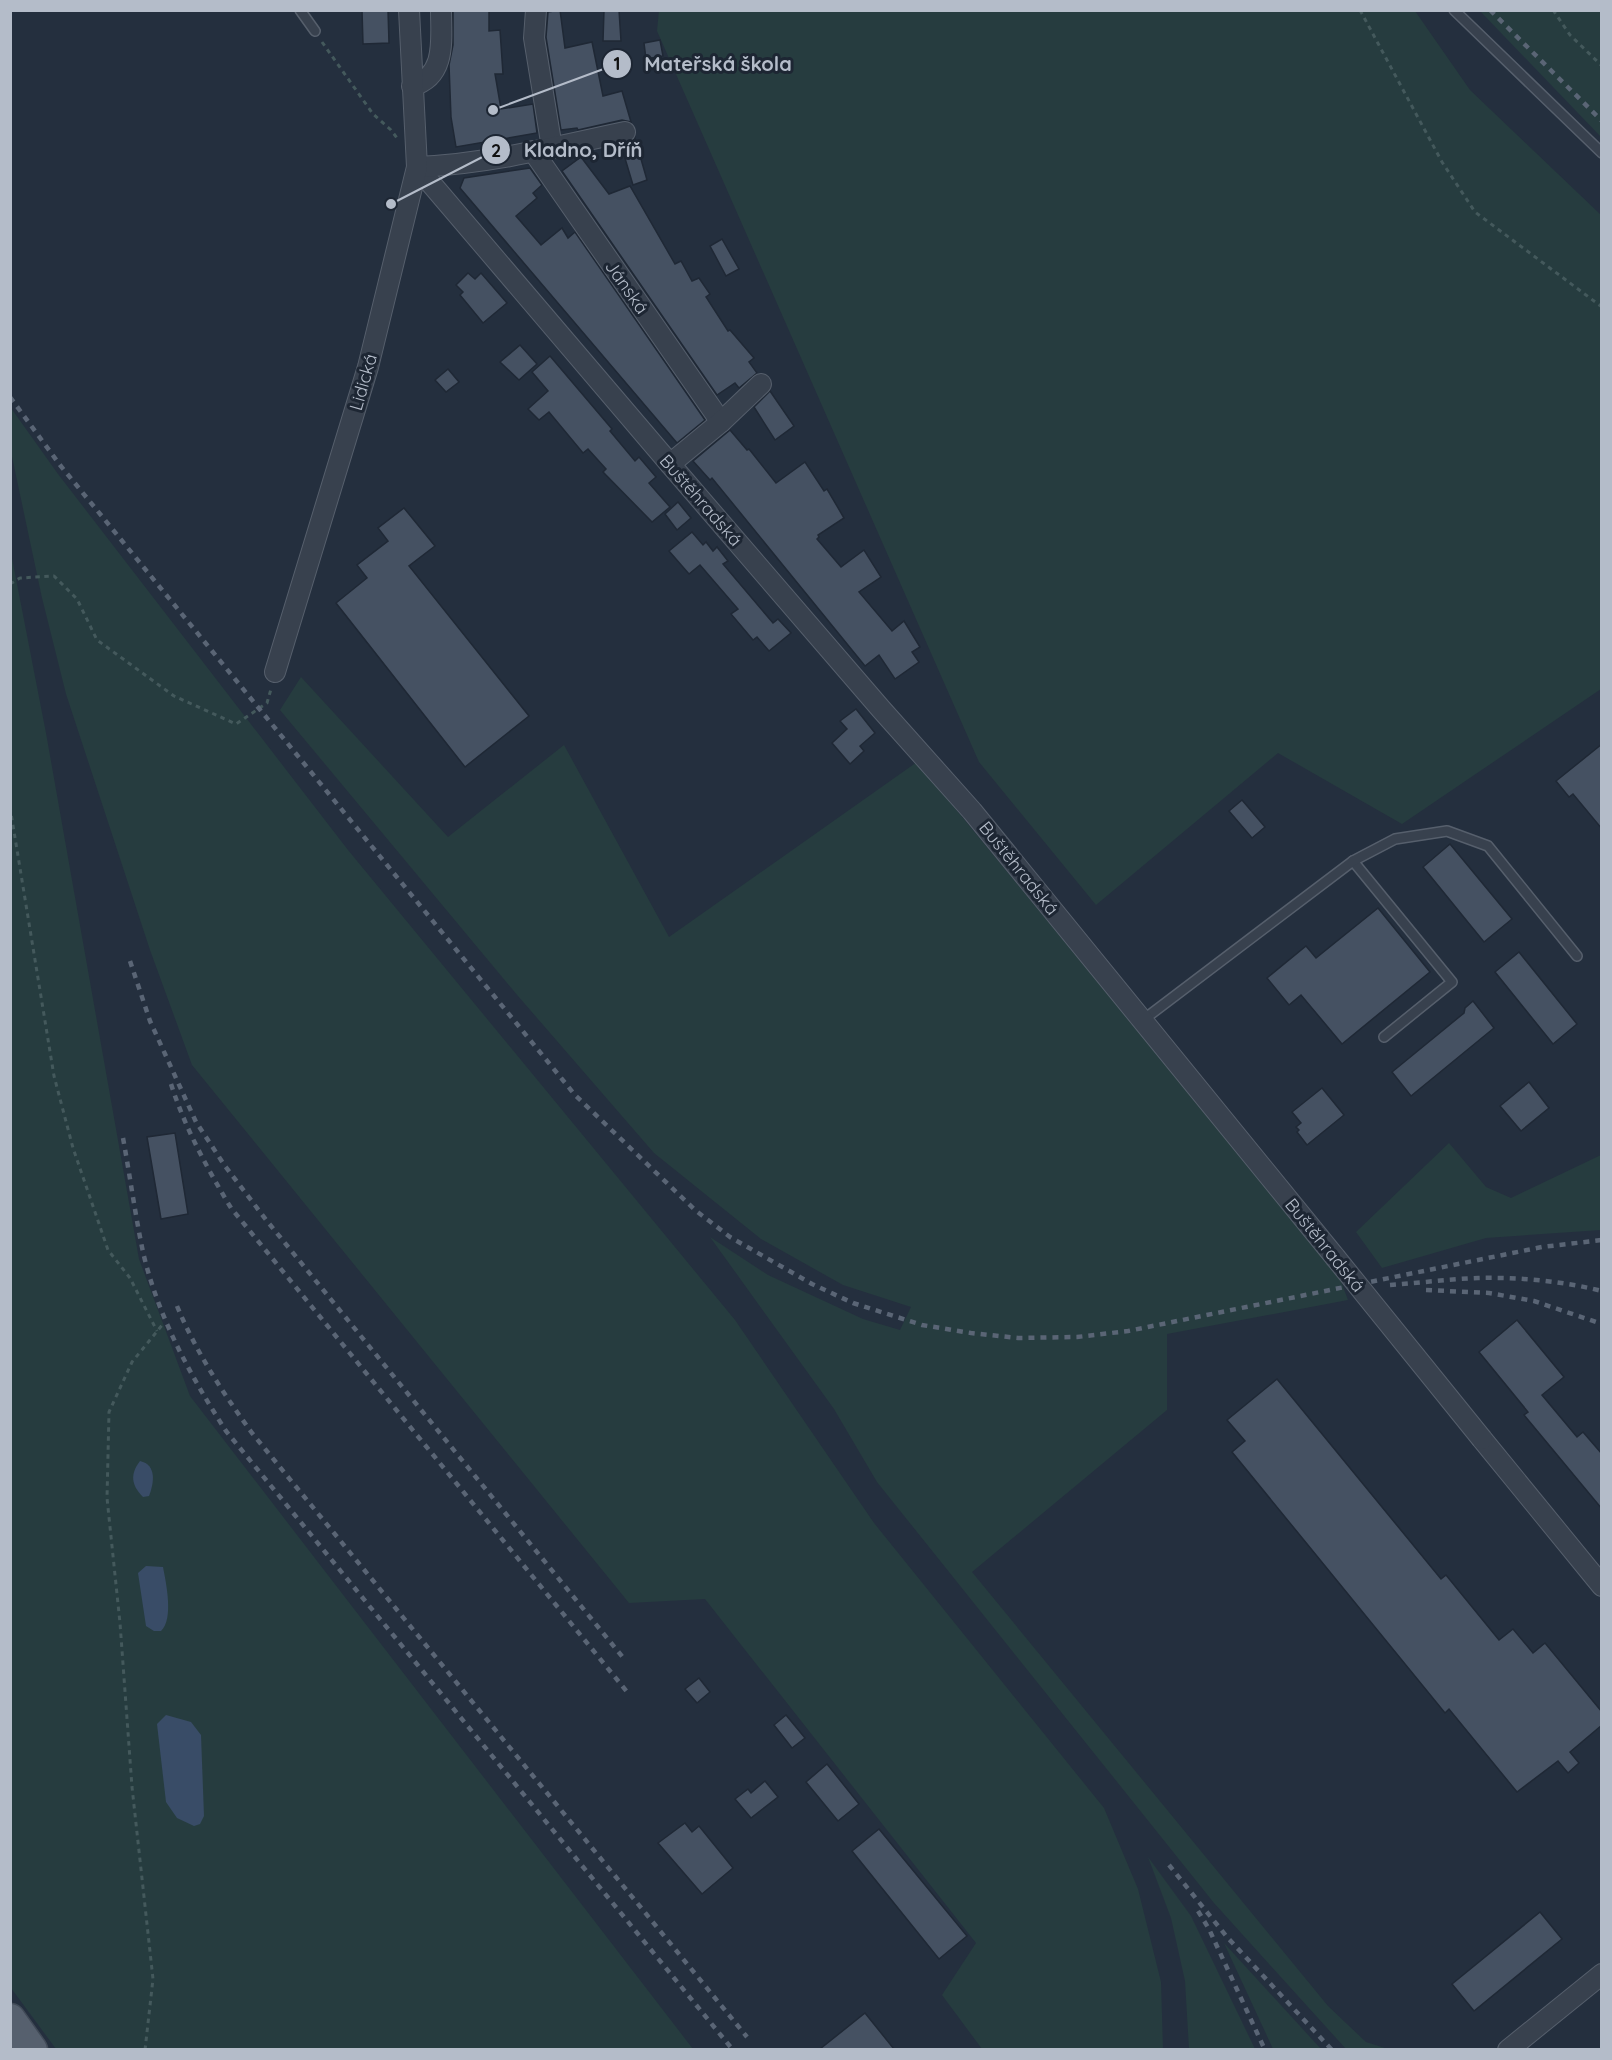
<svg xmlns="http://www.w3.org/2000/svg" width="1612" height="2060" font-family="Quicksand,sans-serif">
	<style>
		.green { fill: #263c3f }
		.water { fill: #394c67 }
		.building { fill: #455162; stroke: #1f2835; stroke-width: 1.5 }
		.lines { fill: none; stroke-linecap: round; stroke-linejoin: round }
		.service-casing { stroke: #565f6c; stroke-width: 12 }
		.minor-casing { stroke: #565f6c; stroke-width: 22 }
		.primary-casing { stroke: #414a57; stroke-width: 33 }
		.path { stroke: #44595c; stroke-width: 3; stroke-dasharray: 4.5 4.5; stroke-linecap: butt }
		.service { stroke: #38414e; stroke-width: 9 }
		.minor { stroke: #38414e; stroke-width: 20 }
		.primary { stroke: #56606e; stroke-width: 30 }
		.rail { stroke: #5a6575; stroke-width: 4.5; stroke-dasharray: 6 6; stroke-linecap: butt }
		.minor-bridge-casing { stroke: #565f6c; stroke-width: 22; stroke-linecap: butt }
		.minor-bridge { stroke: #38414e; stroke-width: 20 }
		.labels { text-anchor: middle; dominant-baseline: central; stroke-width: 6; stroke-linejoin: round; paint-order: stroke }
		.street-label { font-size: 18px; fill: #b4bcc9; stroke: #1d2633 }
		.leader { fill: none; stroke: #b4bcc9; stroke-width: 2 }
		.callout-dot { fill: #b4bcc9; stroke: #1d2633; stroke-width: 2 }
		.mark-label { font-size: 18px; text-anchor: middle; font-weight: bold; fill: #111 }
		.callout-label { font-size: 20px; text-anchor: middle; font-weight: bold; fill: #b4bcc9; stroke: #1d2633; stroke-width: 6; stroke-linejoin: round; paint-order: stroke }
	</style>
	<rect width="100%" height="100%" fill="#242f3e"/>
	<g class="green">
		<polygon points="659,10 1415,11 1470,90 1601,215 1601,689 1402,824 1278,753 1096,905 979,762 657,31"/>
		<polygon points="1480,11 1601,11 1601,137"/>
		<polygon points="11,408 58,474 348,850 735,1320 874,1523 1104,1808 1138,1889 1161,1982 1163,2049 982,2049 942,1995 976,1943 705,1599 629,1603 192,1065 150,950 66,694 42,598 11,452"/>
		<polygon points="10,548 46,733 139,1259 190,1396 693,2049 56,2049 11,1988"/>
		<polygon points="301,677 448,837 564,745 669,937 917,762 1339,1276 1348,1300 1167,1334 1167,1410 972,1572 1328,2006 1366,2042 1388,2049 1346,2049 1214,1903 877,1482 834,1409 710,1237 768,1275 863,1319 900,1330 911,1307 843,1285 761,1239 654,1153 518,996 280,710"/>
		<polygon points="1449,1143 1486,1187 1511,1198 1601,1155 1601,1230 1486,1238 1382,1268 1356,1232"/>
		<polygon points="1148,1857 1191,1916 1255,2049 1189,2049 1185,1981 1171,1918"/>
		<polygon points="1224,1943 1321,2049 1273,2049"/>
	</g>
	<g class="water">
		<path d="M140,1461c17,4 14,22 9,35l-6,1c-12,-12 -13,-23 -3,-36z"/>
		<path d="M146,1566l17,1c3,16 11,52 -2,64h-7l-8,-5 -8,-53z"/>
		<polygon points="166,1715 191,1722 201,1735 204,1816 200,1824 194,1826 177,1818 166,1802 157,1724"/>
	</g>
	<g class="building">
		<polygon points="362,10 388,10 389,43 363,44"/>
		<polygon points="453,10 489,10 489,31 500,30 503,74 495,74 501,109 533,104 537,133 456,147 451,117 449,65 453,45"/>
		<polygon points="560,10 565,48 592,42 603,96 622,91 631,122 622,120 578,130 577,128 561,130 546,37 548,12"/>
		<polygon points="604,10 619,10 621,41 603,41"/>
		<polygon points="660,40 663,56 646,59 644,43"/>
		<polygon points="635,138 647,180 633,185 621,145 633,141"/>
		<polygon points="581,157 609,194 630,186 675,264 681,261 692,281 699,278 710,294 706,297 728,331 730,330 754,358 749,362 757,373 739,388 735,383 717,395 562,171"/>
		<polygon points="530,168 542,185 533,193 537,198 516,216 541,245 562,228 568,238 575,232 705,420 677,443 460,188 464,178"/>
		<polygon points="722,239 739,269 726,276 710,246"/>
		<polygon points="468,273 475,279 481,273 507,303 483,323 460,295 463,292 456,285"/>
		<polygon points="520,345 537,364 519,380 500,362"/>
		<polygon points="550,356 612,429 610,431 635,461 639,457 656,477 649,483 670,507 652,522 603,472 606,469 588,449 583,453 549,412 539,420 528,409 548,391 532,372"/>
		<polygon points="448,369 459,382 446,392 435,380"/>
		<polygon points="770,391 794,426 775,440 754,407"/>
		<polygon points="730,430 747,450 749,449 776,483 805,462 824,491 827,489 844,518 818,535 819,537 817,539 841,567 864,550 881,577 859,592 892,631 904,621 920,647 912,652 919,662 895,679 879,655 865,666 712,478 710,480 693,461"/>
		<polygon points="678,502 691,518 677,530 665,514"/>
		<polygon points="404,508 435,546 409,566 529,716 465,767 336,603 367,578 357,565 388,541 378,528"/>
		<polygon points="692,532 703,545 706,542 713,551 717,547 728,561 723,564 773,623 778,619 791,633 769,651 757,637 753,640 731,614 738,609 700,565 689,574 669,551"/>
		<polygon points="856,709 875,733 860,746 864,751 850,764 832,743 847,729 840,721"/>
		<polygon points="1602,744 1602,829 1573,794 1569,797 1556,781"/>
		<polygon points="1242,800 1265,827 1252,838 1229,811"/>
		<polygon points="1450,844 1512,919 1484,942 1423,867"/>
		<polygon points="1378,908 1430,972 1342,1044 1301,995 1289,1005 1267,978 1306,946 1316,958"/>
		<polygon points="1519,952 1577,1024 1553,1044 1495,972"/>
		<polygon points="1473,1001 1494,1028 1411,1096 1392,1072 1464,1013 1465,1008"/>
		<polygon points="1529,1082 1549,1108 1521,1131 1500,1106"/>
		<polygon points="1322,1088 1344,1115 1307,1145 1297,1132 1299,1130 1296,1127 1301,1123 1292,1112"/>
		<polygon points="175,1133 188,1214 161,1219 147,1137"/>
		<polygon points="1517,1320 1564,1377 1542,1395 1577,1437 1583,1432 1602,1454 1602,1509 1524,1415 1528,1412 1479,1352"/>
		<polygon points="1277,1379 1441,1579 1446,1575 1499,1640 1513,1629 1533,1653 1545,1643 1602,1712 1602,1725 1570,1752 1579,1763 1568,1773 1558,1761 1517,1792 1449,1709 1445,1713 1232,1452 1245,1441 1227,1420"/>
		<polygon points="699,1678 710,1692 697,1703 685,1689"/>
		<polygon points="786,1715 805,1738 792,1748 774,1725"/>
		<polygon points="827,1764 859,1804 838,1821 806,1782"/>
		<polygon points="765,1781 778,1797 751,1818 735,1799 748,1789 751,1793"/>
		<polygon points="685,1823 692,1832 699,1826 733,1868 702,1894 658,1843"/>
		<polygon points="879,1829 967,1936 939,1959 852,1851"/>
		<polygon points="1540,1912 1562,1939 1474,2011 1452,1984"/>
		<polygon points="865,2013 894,2049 820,2049"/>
	</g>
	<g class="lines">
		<defs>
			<g id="service">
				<polyline points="300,10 315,31"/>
				<polyline points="1454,10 1602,153"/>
				<polyline points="1353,861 1452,982 1384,1037"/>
				<polyline points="1143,1020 1353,861 1395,839 1447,831 1488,846 1577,956"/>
			</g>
			<g id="minor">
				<polyline points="536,10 534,38 552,148"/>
				<path d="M412,86c35,-10 29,-47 29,-76"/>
				<polyline points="533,151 721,422"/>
				<polyline points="417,167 670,464 881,709 972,811 1335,1257"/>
				<path d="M417,167c70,-3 139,-20 208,-35"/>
				<polyline points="670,464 721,422 761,384"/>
				<polyline points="275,672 368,367 417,167 409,10"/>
				<polyline points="1482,1439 1602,1586"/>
				<polyline points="1508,2050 1602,1974"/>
			</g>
			<polyline id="primary" points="10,2019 32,2050"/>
		</defs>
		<use href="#service" class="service-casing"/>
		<use href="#minor" class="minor-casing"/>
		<use href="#primary" class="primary-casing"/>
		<g class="path">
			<polyline points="1360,10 1442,162 1475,212 1602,307"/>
			<polyline points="1553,10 1570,35 1602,66"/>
			<polyline points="322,42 373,114 391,130 397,138"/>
			<polyline points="10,584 20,578 54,576 77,599 97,640 174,696 236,724 267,703 271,689"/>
			<polyline points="10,807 54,1076 73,1148 108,1250 130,1278 157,1331"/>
			<polyline points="145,2050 153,1979 132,1787 120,1623 107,1498 109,1412 132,1362 163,1324"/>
		</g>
		<use href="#service" class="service"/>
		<use href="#minor" class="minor"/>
		<use href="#primary" class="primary"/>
		<g class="rail">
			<polyline points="1490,10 1602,121"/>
			<polyline points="10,397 60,465 575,1095 695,1210 730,1237 812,1284 853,1303 922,1325 971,1333 1018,1338 1077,1337 1128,1331 1542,1247 1602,1240"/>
			<polyline points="130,961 150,1021 196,1122 225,1166 267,1221 625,1660"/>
			<path d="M171,1084c14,44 36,84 60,124l397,485"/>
			<path d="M123,1138c7,38 12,76 20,114 15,65 47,123 83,179l507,619"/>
			<path d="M1390,1285c29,-2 59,-6 88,-7 41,-1 84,3 124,13"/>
			<polyline points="1426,1290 1489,1293 1534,1301 1602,1324"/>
			<path d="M177,1306c19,46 46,87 75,127l495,604"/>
			<polyline points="1169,1865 1227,1937 1332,2050"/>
			<polyline points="1198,1911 1209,1929 1265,2050"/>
		</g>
		<defs>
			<polyline id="minor-bridge" points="1335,1257 1482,1439"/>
		</defs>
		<use href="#minor-bridge" class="minor-bridge-casing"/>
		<use href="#minor-bridge" class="minor-bridge"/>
	</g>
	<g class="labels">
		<g class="street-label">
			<text transform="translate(627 287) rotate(55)">Jánská</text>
			<text transform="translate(363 382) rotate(-74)">Lidická</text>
			<text transform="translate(701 500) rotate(49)">Buštěhradská</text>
			<text transform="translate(1019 868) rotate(51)">Buštěhradská</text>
			<text transform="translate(1325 1245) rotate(51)">Buštěhradská</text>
		</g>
	</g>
	<path class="leader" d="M493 110L617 64M391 204L496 150"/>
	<g class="callout-dot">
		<circle cx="493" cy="110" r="6"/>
		<circle cx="391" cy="204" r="6"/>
		<circle cx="617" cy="64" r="15"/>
		<circle cx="496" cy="150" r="15"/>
	</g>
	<g class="mark-label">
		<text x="617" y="70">1</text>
		<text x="496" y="157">2</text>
	</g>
	<g class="callout-label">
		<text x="718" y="71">Mateřská škola</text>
		<text x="583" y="157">Kladno, Dříň</text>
	</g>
	<rect width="1612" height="2060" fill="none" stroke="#b4bcc9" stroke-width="24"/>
</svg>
